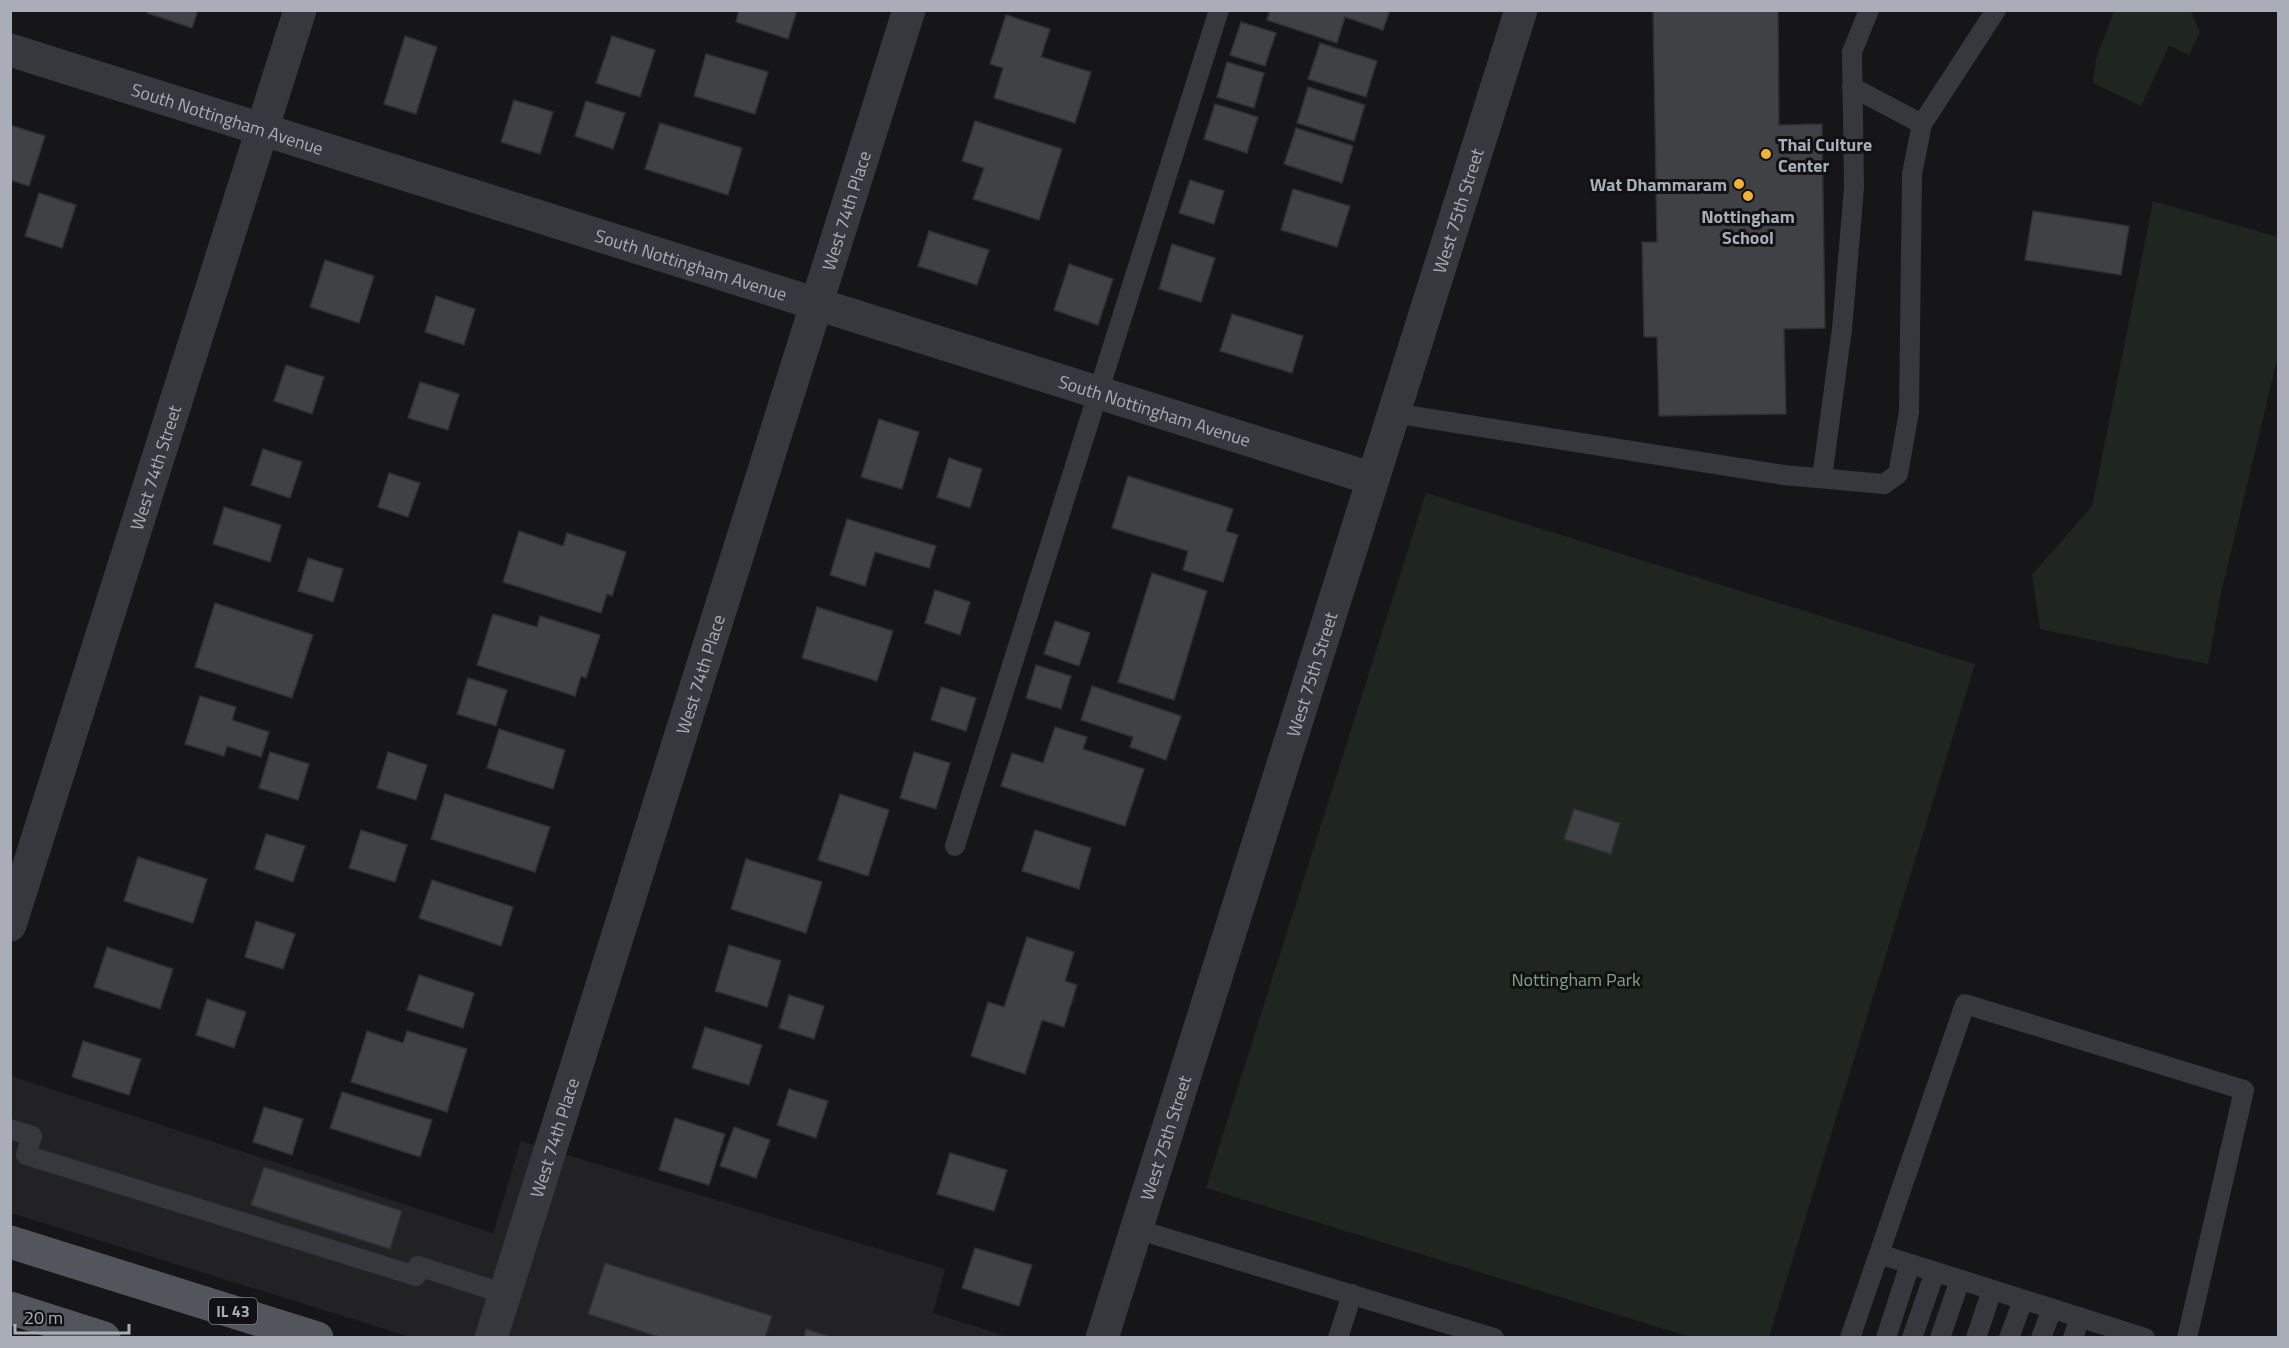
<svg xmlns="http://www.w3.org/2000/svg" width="2289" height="1348" font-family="'Titillium Web',sans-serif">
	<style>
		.built { fill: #222225 }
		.green { fill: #1e261f }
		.building { fill: #404145; stroke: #303034; stroke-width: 1.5 }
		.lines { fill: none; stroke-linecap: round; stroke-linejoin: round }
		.service { stroke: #37383d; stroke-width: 20 }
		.minor { stroke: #37383d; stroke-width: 33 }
		.primary { stroke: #53555c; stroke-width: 33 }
		.poi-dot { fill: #f2b134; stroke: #111113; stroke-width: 2 }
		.labels { text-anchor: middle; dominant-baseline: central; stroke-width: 6; stroke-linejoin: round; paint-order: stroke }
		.shield { fill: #111113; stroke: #7b7e86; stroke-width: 1.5 }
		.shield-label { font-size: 16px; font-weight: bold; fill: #a8adb8 }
		.street-label { font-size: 18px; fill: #a8adb8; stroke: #111113 }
		.poi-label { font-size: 18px; font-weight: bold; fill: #a8adb8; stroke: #111113; text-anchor: start }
		.park-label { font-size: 18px; fill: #7fa381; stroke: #111113 }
	</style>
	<rect width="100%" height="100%" fill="#161618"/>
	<polygon class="built" points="11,1076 493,1233 521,1141 945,1269 933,1313 1008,1337 410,1337 11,1213"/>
	<g class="green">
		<polygon points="2114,11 2191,11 2200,32 2189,55 2169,46 2141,106 2093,83 2096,59"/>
		<polygon points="2153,201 2278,237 2278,356 2221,593 2208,664 2040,629 2032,575 2092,506"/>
		<polygon points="1426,493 1975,664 1769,1337 1690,1337 1206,1188"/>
	</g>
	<g class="building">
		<polygon points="148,10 198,10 192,28 147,13"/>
		<polygon points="739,10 797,10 788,39 736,22"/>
		<polygon points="1270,10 1390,10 1383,30 1345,17 1337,43 1267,20"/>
		<polygon points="1653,10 1778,10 1779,125 1822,124 1825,328 1784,329 1786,414 1659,416 1657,337 1644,337 1642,242 1657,242"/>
		<polygon points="1006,15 1050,29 1041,57 1091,72 1075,123 994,98 1003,68 990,64"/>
		<polygon points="1241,22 1276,33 1265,66 1230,55"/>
		<polygon points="405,36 437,47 416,114 384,104"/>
		<polygon points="612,36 655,50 640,97 596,83"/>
		<polygon points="1320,43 1377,61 1366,97 1308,79"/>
		<polygon points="706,54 768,72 755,114 694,96"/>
		<polygon points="1227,62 1264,73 1254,108 1217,97"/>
		<polygon points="1308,87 1365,105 1354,141 1297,123"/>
		<polygon points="514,100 553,112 540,154 501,142"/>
		<polygon points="586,101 625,113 613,149 575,136"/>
		<polygon points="1215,104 1258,117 1247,153 1204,139"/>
		<polygon points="975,121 1062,149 1039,220 973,199 984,168 962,161"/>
		<polygon points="660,123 742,148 728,195 645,169"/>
		<polygon points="10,125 45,136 29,186 10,180"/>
		<polygon points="1296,128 1353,146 1342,183 1284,164"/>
		<polygon points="1190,180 1224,191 1214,224 1179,213"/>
		<polygon points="1293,189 1350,206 1337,247 1281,230"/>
		<polygon points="39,193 76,205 62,248 25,236"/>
		<polygon points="2033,211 2129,226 2121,275 2025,260"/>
		<polygon points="929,231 989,250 977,285 918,266"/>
		<polygon points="1172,244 1215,258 1201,302 1159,289"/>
		<polygon points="325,260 374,276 359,323 310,307"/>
		<polygon points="1069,264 1113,279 1098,325 1054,310"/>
		<polygon points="436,296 475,309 464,345 425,332"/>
		<polygon points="1232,314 1303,336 1292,373 1220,351"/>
		<polygon points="286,365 324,377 312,414 274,401"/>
		<polygon points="420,382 459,394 448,430 408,418"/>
		<polygon points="879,419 919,432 902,489 861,477"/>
		<polygon points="263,449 302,462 290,498 251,485"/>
		<polygon points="949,458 982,469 970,508 937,497"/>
		<polygon points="389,473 420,483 408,517 378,507"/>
		<polygon points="1128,476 1233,509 1226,531 1238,535 1223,582 1183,570 1188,551 1112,528"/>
		<polygon points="224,507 281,525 270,562 213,544"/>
		<polygon points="847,519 936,546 929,568 875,552 865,586 830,575"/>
		<polygon points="519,531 563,546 567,533 626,552 612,596 607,594 601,613 503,582"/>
		<polygon points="308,558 343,569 333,602 298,591"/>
		<polygon points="1152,573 1207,591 1174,700 1118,682"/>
		<polygon points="935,590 970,602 960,635 925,623"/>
		<polygon points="215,603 313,635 292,698 195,667"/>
		<polygon points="817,607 893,631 877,681 802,658"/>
		<polygon points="493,614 537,627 540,616 600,635 586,678 581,676 575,696 477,665"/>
		<polygon points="1055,621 1090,633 1079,666 1044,654"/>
		<polygon points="1036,665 1071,676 1061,709 1026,698"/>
		<polygon points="468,678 507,690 496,726 457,714"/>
		<polygon points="1092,686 1181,716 1166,760 1130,747 1133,737 1081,720"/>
		<polygon points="941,687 976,698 966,731 931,720"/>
		<polygon points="200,696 236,707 232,720 269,732 261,757 227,746 224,756 185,744"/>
		<polygon points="1055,727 1087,737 1083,749 1144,769 1125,826 1001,786 1012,753 1043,763"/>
		<polygon points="499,729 565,750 553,789 487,768"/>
		<polygon points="270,752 309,764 298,800 259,788"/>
		<polygon points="388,752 427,765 416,800 377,788"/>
		<polygon points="914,752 950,763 936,809 900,798"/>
		<polygon points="445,794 550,827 535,872 431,839"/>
		<polygon points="840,794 889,810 868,876 818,860"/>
		<polygon points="1574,809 1620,823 1611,854 1564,839"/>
		<polygon points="361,830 407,845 395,882 349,868"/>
		<polygon points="1035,830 1091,848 1079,889 1022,871"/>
		<polygon points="266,834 305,846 293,882 255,869"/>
		<polygon points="138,857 207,879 193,923 124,901"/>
		<polygon points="746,859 822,882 806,933 731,909"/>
		<polygon points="432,880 513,907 501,946 419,918"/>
		<polygon points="256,921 295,934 283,969 245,957"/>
		<polygon points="1027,937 1074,952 1065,981 1077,985 1064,1027 1042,1020 1025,1074 971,1056 988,1002 1004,1007"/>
		<polygon points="729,945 781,961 767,1007 715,991"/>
		<polygon points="107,947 173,969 160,1009 94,987"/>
		<polygon points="419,975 474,993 463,1028 407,1010"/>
		<polygon points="789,995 824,1006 814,1039 779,1028"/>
		<polygon points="207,999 246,1012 234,1048 196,1035"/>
		<polygon points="705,1027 762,1045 749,1085 692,1068"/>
		<polygon points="367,1031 403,1043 407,1031 467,1049 447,1112 351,1082"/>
		<polygon points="83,1041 141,1059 129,1095 72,1077"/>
		<polygon points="789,1089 828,1101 816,1138 777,1125"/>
		<polygon points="342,1092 432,1120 420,1157 330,1128"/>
		<polygon points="264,1107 303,1119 292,1155 253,1142"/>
		<polygon points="675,1118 725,1134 709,1185 659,1170"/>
		<polygon points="734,1127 770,1140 756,1178 720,1166"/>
		<polygon points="950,1153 1007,1170 994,1211 937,1194"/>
		<polygon points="264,1167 402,1211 390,1249 251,1205"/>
		<polygon points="975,1248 1032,1265 1019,1306 962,1288"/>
		<polygon points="605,1263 772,1316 765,1338 662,1338 588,1314"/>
		<polygon points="806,1329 834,1338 804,1338"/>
	</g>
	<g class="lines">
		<g class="service">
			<polyline points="1852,87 1922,124"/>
			<polyline points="1393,413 1784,475 1884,484 1898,474 1909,412 1912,174 1922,124 1996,10"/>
			<polyline points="1822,478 1842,329 1854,188 1852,52 1869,10"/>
			<polyline points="955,846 1219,10"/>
			<polyline points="10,1129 32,1136 26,1155 416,1276 418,1266 505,1294"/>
			<polyline points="1136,1229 1494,1338"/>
			<polyline points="1879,1254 2145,1338"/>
			<polyline points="1338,1338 1352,1294"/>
			<polyline points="1850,1338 1965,1004 2244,1090 2187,1338"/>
			<polyline points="1886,1338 1910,1264"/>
			<polyline points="1912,1338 1935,1272"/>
			<polyline points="1940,1338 1960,1280"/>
			<polyline points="1976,1338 1992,1290"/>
			<polyline points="2009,1338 2023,1300"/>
			<polyline points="2041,1338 2052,1309"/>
			<polyline points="2073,1338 2080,1317"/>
		</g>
		<g class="minor">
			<path id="s1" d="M10,50l1363,429"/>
			<path id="s2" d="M10,925l290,-915"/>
			<path id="s3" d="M491,1338l418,-1328"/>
			<path id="s4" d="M1102,1338l419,-1328"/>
		</g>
		<g class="primary">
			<polyline points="10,1242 317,1338"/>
			<polyline points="10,1308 104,1338"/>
		</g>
	</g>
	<g class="poi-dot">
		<circle cx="1766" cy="154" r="6"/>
		<circle cx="1739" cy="184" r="6"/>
		<circle cx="1748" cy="196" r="6"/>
	</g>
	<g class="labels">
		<rect class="shield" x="209" y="1298" width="48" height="26" rx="4.5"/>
		<g class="shield-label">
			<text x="233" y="1311">IL 43</text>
		</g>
		<g class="street-label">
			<text stroke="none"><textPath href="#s1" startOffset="228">South Nottingham Avenue</textPath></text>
			<text stroke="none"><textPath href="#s3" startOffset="1182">West 74th Place</textPath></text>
			<text stroke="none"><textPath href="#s4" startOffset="1182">West 75th Street</textPath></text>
			<text stroke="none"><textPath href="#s1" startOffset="714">South Nottingham Avenue</textPath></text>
			<text stroke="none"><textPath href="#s1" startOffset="1200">South Nottingham Avenue</textPath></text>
			<text stroke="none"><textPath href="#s2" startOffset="480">West 74th Street</textPath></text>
			<text stroke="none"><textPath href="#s3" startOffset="696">West 74th Place</textPath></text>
			<text stroke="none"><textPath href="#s4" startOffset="696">West 75th Street</textPath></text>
			<text stroke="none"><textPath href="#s3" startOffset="210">West 74th Place</textPath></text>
			<text stroke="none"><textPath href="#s4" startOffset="210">West 75th Street</textPath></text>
		</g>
		<g class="poi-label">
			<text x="1778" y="144">Thai Culture<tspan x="1778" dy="21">Center</tspan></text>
			<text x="1727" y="184" text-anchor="end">Wat Dhammaram</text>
			<text x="1748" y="216" text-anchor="middle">Nottingham<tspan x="1748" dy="21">School</tspan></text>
		</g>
		<g class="park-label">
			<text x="1576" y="979">Nottingham Park</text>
		</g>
	</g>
	<rect width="2289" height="1348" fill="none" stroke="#a8adb8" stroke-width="24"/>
	<path d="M15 1324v9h114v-9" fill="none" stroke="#a8adb8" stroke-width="3"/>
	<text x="24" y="1324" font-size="18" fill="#a8adb8" stroke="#111113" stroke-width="4.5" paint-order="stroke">20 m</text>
</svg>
